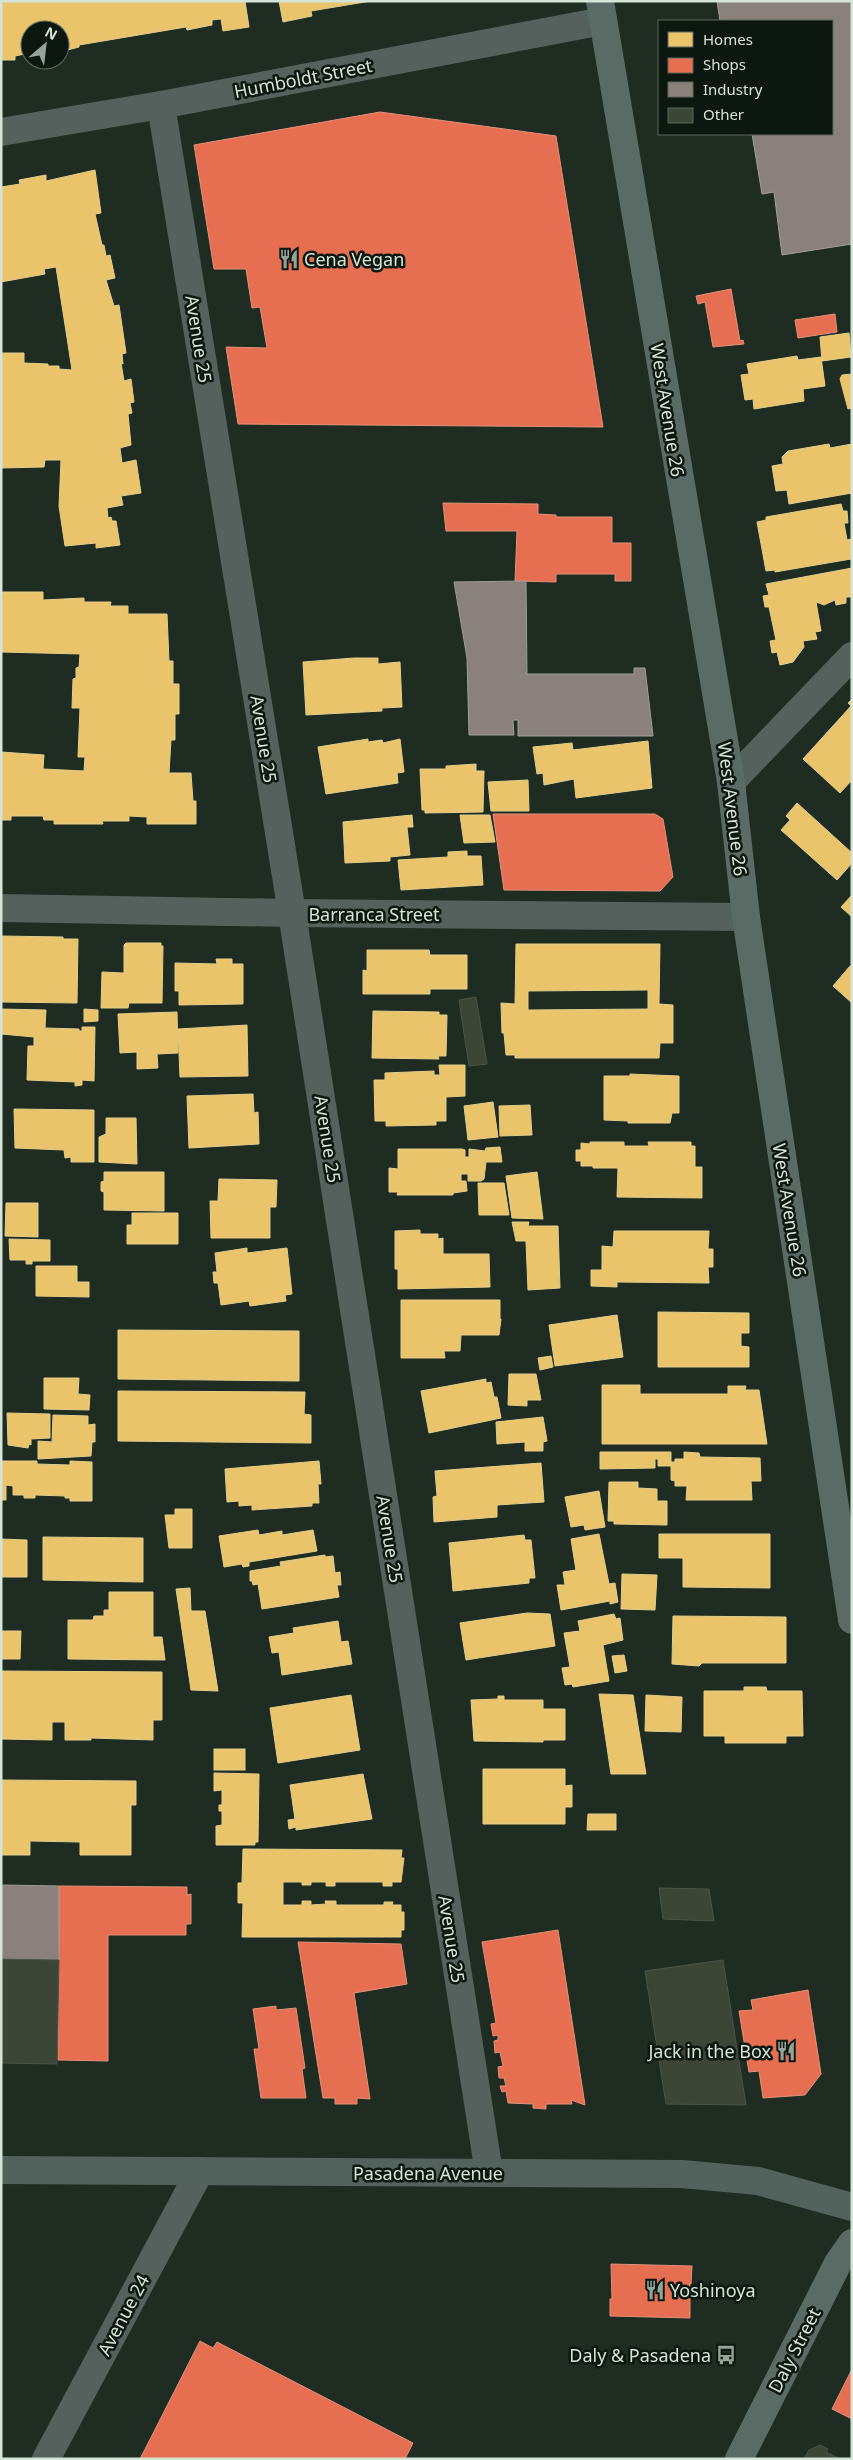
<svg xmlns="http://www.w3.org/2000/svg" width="853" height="2460" font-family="'Noto Sans',sans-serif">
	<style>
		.homes { fill: #e9c46a; stroke: #e3ce8b; fill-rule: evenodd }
		.shops { fill: #e76f51; stroke: #e19279 }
		.industry { fill: #8a817c; stroke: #a09f97 }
		.building { fill: #3c4636; stroke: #4b5449 }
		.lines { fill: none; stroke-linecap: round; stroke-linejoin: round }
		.minor { stroke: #54615d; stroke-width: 28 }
		.tertiary { stroke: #54615d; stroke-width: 28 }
		.secondary { stroke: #54625e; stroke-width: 28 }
		.primary { stroke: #5a6a64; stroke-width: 28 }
		.labels { text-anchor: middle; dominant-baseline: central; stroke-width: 5; stroke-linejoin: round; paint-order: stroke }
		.street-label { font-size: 18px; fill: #d4e4d7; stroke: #0c170f }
		.poi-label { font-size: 18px; fill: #d4e4d7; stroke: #0c170f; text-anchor: start }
	</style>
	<rect width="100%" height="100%" fill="#1e2c22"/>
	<g class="homes">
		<polygon points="1,1 245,1 249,27 223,31 221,19 212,20 212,25 187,30 186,27 79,45 79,47 60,52 60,30 30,30 30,53 15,56 15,60 1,60"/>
		<polygon points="279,1 371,1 311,11 312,16 283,22"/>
		<polygon points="95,170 101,213 95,214 102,245 104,245 106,256 110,255 115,278 106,280 114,306 119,305 126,353 122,354 123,364 121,363 124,381 131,379 134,402 130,403 132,413 128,414 131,445 120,448 122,463 136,460 141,493 121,496 123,505 107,508 108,518 111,517 112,521 116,521 120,545 96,548 96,543 65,546 59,506 61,460 45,460 44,467 1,468 1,353 24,353 24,363 48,364 48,366 59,366 59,369 72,370 56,267 44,269 45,274 1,282 1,187 20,184 19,180 46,175 46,181"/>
		<polygon points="849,333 851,357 822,361 820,337"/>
		<polygon points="797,356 798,360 821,357 825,386 803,389 804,401 754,409 753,399 745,400 741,375 749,374 747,364"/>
		<polygon points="852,374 852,408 848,409 840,379 842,375"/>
		<polygon points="829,444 830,448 852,444 852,493 789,504 787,490 776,491 772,466 783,464 782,457 788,451"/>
		<polygon points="841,504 843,511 847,511 848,523 844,523 847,540 851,539 852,542 851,559 775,572 775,570 766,571 757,522 766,520 766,517"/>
		<polygon points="852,568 852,597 846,597 846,603 836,605 835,600 824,605 816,602 821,631 815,632 817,639 803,641 804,647 793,662 780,665 777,652 772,653 770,641 776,640 769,607 765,607 763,596 769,595 766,584"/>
		<polygon points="1,592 43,592 43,600 84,598 84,602 111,602 110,606 128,606 128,614 167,614 169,661 173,661 173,684 179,684 179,714 175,714 175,740 171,740 169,773 191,773 193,801 196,801 196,824 147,824 147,817 129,816 129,821 102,821 103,824 54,824 54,820 44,820 43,816 11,816 11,820 1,820 1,752 44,755 43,769 84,771 85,757 78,757 80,708 72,708 73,679 76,678 76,668 79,667 80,654 1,652"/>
		<polygon points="354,658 378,658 378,664 400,662 402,707 382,708 382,711 306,715 303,662"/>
		<polygon points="852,699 852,780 840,793 803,759 851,706 848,703"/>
		<polygon points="368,739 368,742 382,740 383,743 400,739 404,772 397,773 398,783 326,794 318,747"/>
		<polygon points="648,741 652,788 576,798 574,779 544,785 543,773 537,774 533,747 572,743 573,750"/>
		<polygon points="476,764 476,771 484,771 483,812 425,813 425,810 422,810 420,769 446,769 446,766"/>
		<polygon points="528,780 529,811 491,811 488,782"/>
		<polygon points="797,803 852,853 852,863 837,880 781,830 790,820 786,816"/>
		<polygon points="412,815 413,827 407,827 410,855 390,857 390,861 345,863 343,822"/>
		<polygon points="460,815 490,815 495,842 464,843"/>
		<polygon points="467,851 467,856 481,856 483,885 401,890 398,860 448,857 448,852"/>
		<polygon points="852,895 852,917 841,907"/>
		<polygon points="1,936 63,937 63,939 78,939 77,1003 1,1002"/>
		<polygon points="126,943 161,943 161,946 163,946 162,1003 129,1003 128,1008 101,1008 102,972 124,973 124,945"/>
		<path d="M516,944h144l-1,60 14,1v38h-13l-1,15h-144v-3h-9l-2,-22h-2l-1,-30 14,1zM648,990v19l-120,1v-19z"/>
		<polygon points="367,950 429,950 430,955 467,955 467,989 430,989 430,994 363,994 363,970 367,971"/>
		<polygon points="216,959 232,959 232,964 243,964 243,1004 179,1005 179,991 175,991 175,963 217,964"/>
		<polygon points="850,966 852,967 852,1003 833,986"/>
		<polygon points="1,1009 46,1010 45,1028 79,1029 79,1031 82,1031 82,1027 95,1027 94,1081 82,1080 82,1085 75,1086 75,1082 27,1080 28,1046 34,1046 34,1037 1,1034"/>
		<polygon points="84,1009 98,1010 98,1021 84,1022"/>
		<polygon points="373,1011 439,1012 439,1015 447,1015 446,1056 438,1056 439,1059 372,1058"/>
		<polygon points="177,1012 178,1053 157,1054 158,1068 137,1069 137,1052 120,1053 118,1014"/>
		<polygon points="247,1025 248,1076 180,1077 178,1029"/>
		<polygon points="439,1065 465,1065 465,1096 446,1097 446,1121 436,1121 436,1125 386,1126 386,1121 375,1121 374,1080 385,1080 385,1073 434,1071 434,1075 440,1075"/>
		<polygon points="630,1074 679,1076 679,1113 672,1113 670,1123 628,1123 628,1121 604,1120 604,1076 630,1076"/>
		<polygon points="253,1094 254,1113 258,1112 259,1144 189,1148 187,1096"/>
		<polygon points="493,1102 498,1137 468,1140 464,1106"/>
		<polygon points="530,1105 532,1135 500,1136 499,1106"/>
		<polygon points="14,1109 94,1110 94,1162 71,1162 71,1157 65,1158 64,1150 15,1148"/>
		<polygon points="106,1118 136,1118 137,1164 99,1162 99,1137 106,1134"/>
		<polygon points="590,1142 624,1142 624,1146 649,1146 648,1142 691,1142 691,1146 695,1146 695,1167 702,1167 702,1198 617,1197 618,1168 593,1168 593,1166 581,1166 581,1161 576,1161 576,1150 581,1150 581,1143 590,1144"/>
		<polygon points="500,1147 502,1162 486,1162 484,1179 481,1181 468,1181 468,1174 461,1174 461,1181 466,1181 467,1191 453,1193 453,1195 397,1195 398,1192 389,1192 389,1168 398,1169 398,1149 462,1149 465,1150 465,1157 469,1157 469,1149 485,1151 486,1148"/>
		<polygon points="104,1172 164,1172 164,1211 104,1210 104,1192 101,1191 101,1182 104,1181"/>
		<polygon points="537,1172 543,1219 512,1218 506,1176"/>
		<polygon points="219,1179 277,1180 276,1207 270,1207 270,1238 211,1238 210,1201 218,1201"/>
		<polygon points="478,1183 504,1183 509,1215 479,1215"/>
		<polygon points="6,1203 38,1203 38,1237 5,1236"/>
		<polygon points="132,1213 178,1213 178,1244 127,1244 127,1225 132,1225"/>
		<polygon points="512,1222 529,1222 528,1226 558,1226 560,1288 528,1290 526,1241 516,1241"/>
		<polygon points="420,1230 420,1234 438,1234 438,1239 443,1238 443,1254 489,1254 490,1287 398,1289 398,1269 395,1269 395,1231"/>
		<polygon points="614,1231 709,1231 708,1249 713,1249 713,1267 708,1267 709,1283 617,1282 617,1287 591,1286 591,1270 602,1270 602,1246 613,1247"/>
		<polygon points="9,1239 50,1240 50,1261 32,1261 32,1264 26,1264 26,1260 10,1260"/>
		<polygon points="247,1248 247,1253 287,1248 292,1294 285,1295 286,1301 250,1306 249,1301 221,1305 218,1283 214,1283 213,1272 217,1272 215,1253"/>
		<polygon points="36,1266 77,1266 77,1282 89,1282 89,1297 36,1296"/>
		<polygon points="401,1300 500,1300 500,1319 501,1319 499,1335 461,1335 460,1351 444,1351 445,1358 401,1358"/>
		<polygon points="658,1312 749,1313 749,1333 741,1333 741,1346 749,1347 749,1367 658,1367"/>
		<polygon points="617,1315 623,1357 555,1366 549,1325"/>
		<polygon points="118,1330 299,1331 299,1381 118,1379"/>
		<polygon points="551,1356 553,1367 540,1370 538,1358"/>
		<polygon points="509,1374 536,1374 541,1400 527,1400 527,1406 508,1405"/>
		<polygon points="44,1378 79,1378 78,1394 90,1395 89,1410 44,1409"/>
		<polygon points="486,1379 486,1383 491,1382 494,1397 497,1397 501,1418 429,1433 421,1391"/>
		<polygon points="602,1385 640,1385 640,1394 728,1394 728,1386 746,1386 745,1390 759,1390 767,1444 602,1444"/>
		<polygon points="118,1391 305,1392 304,1414 311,1415 311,1443 118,1441"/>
		<polygon points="7,1413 50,1414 50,1438 31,1439 31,1445 29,1444 28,1448 8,1445"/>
		<polygon points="53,1415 88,1416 88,1425 95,1424 95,1442 92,1442 91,1456 38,1459 38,1441 52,1442"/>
		<polygon points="543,1417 547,1441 543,1442 543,1451 525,1451 525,1442 497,1444 496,1422"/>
		<polygon points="600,1452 671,1452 671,1466 658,1466 658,1459 655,1459 655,1468 600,1469"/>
		<polygon points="684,1452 699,1453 700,1457 760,1458 761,1481 751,1481 752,1500 686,1500 687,1486 675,1486 675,1481 671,1480 671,1462 675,1462 675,1459 684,1459"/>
		<polygon points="1,1461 37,1461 37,1464 70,1465 70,1461 92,1462 92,1501 70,1501 70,1498 65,1498 65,1496 35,1495 35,1498 24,1498 24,1495 13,1495 13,1486 6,1485 6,1500 1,1500"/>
		<polygon points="319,1461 321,1484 318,1484 319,1503 312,1503 312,1506 252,1510 252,1505 239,1506 239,1501 227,1502 225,1469"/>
		<polygon points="541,1463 544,1502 497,1505 497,1517 434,1522 433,1497 437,1496 435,1471"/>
		<polygon points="609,1482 638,1482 638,1488 657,1489 657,1501 667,1501 667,1525 614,1524 614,1521 608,1521"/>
		<polygon points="599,1491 605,1527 585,1530 584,1525 571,1527 565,1497"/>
		<polygon points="175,1509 192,1509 192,1548 169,1548 165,1515 175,1515"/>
		<polygon points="258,1530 259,1535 282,1531 282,1535 313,1530 317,1551 249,1562 249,1566 243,1567 242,1564 224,1567 219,1536"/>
		<polygon points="599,1534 609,1584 615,1583 618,1602 610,1604 610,1601 561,1610 557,1585 565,1585 563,1572 576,1570 571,1539"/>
		<polygon points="659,1534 770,1534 770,1588 683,1587 683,1558 659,1558"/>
		<polygon points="524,1535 525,1540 531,1540 535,1578 529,1578 529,1583 453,1591 449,1543"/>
		<polygon points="43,1537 143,1538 143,1582 43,1580"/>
		<polygon points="1,1539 27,1540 27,1577 1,1577"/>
		<polygon points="325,1555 325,1557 333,1556 335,1573 340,1572 341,1585 337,1585 339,1597 262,1609 258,1584 253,1585 252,1581 250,1581 250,1571 281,1566 280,1562"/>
		<polygon points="622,1574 657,1575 655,1610 621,1609"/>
		<polygon points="190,1588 191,1611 205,1611 218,1691 191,1690 176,1589"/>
		<polygon points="109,1592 153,1592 153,1637 162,1637 165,1660 68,1659 68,1620 93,1620 94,1616 104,1616 104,1610 109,1610"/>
		<polygon points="527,1613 550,1614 555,1646 466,1660 460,1623"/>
		<polygon points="614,1614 616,1619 620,1618 623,1640 603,1645 609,1681 573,1687 572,1684 565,1685 562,1668 570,1667 564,1633 580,1631 578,1621"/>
		<polygon points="673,1616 786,1617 786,1663 702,1663 699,1666 672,1664"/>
		<polygon points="338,1621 341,1642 348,1641 352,1664 282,1675 279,1652 272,1653 269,1637 294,1633 293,1628"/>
		<polygon points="1,1631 21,1631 20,1659 1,1659"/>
		<polygon points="624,1655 627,1671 615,1673 612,1656"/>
		<polygon points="1,1671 162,1672 162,1720 153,1720 153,1740 91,1738 91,1740 65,1740 65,1722 52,1722 52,1740 1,1739"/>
		<polygon points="744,1687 766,1687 767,1691 802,1691 803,1736 786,1736 786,1743 725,1743 725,1736 704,1736 704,1691 744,1691"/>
		<polygon points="599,1694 633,1695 646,1774 611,1774"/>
		<polygon points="351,1695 360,1750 278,1763 270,1708"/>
		<polygon points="646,1695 682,1697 681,1732 645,1731"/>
		<polygon points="498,1696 504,1696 504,1700 543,1700 543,1709 565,1709 565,1740 543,1740 543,1742 474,1741 471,1700 498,1699"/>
		<rect x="214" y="1749" width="31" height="21"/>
		<polygon points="483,1769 565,1769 565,1786 572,1785 572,1807 565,1807 565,1824 483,1824"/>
		<polygon points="214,1773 259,1774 258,1842 255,1842 255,1845 216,1845 216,1826 222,1825 222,1811 219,1811 219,1805 222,1805 222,1790 214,1791"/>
		<polygon points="363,1774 372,1819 296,1830 296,1827 289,1829 288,1820 295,1819 290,1785"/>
		<polygon points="1,1780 136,1781 136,1805 131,1805 131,1855 80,1855 80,1842 30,1841 30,1855 1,1855"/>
		<polygon points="588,1814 616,1814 616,1830 587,1830"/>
		<polygon points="243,1849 402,1850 401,1858 404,1858 401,1882 392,1882 392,1886 383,1886 383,1882 335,1882 335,1886 326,1886 326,1882 311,1882 311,1885 302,1885 302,1882 283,1882 283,1905 302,1905 302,1901 311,1901 311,1905 326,1904 325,1901 336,1901 336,1905 384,1905 384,1902 393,1902 392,1905 401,1905 401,1912 404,1912 404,1930 401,1930 401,1937 242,1937 243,1903 238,1903 238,1883 242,1883"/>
	</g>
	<g class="shops">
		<polygon points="380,112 556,136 603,427 238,424 226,347 267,348 260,307 252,308 246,269 214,269 194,145"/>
		<polygon points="731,289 740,341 743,340 744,344 713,347 705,302 698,304 696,296"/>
		<polygon points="835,314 837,332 798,338 795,320"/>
		<polygon points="443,503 538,504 538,514 556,515 556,517 612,517 612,543 631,543 631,581 615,581 615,574 556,574 556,582 515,581 517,531 446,531"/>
		<polygon points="493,814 655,814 663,819 673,877 660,891 504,890"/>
		<polygon points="59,1886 187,1887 187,1895 191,1894 191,1924 186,1924 186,1935 108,1935 108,2061 58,2060"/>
		<polygon points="558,1930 585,2105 571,2100 572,2104 546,2104 546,2109 533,2108 533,2104 508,2103 506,2091 502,2092 500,2086 506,2086 504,2078 499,2078 498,2067 503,2066 500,2052 495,2053 494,2041 498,2040 498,2035 493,2036 491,2024 496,2023 482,1942"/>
		<polygon points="298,1942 401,1944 407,1984 354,1993 370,2099 357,2098 357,2104 335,2104 335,2098 323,2098"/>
		<polygon points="808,1990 821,2074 805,2095 763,2098 759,2071 749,2072 739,2011 753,2010 751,2000"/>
		<polygon points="276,2006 276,2010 296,2008 305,2068 302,2069 306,2098 261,2098 254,2049 259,2049 253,2009"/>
		<polygon points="611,2264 692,2266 691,2284 690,2283 690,2318 610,2316 610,2299 612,2299"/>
		<polygon points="200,2341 213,2348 217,2342 413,2443 405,2459 140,2459"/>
		<polygon points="852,2369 852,2419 832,2409"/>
	</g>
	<g class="industry">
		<polygon points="717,1 852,1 852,244 782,255 774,192 762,194 752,134 832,134 832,21 720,21"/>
		<polygon points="526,581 527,674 634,674 634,668 645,668 653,736 518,736 518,720 513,720 514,735 469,735 467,658 454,582"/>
		<polygon points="1,1885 59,1886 59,1960 1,1959"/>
	</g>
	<g class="building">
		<polygon points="476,997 487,1064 469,1066 459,1000"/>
		<polygon points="659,1888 709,1889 714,1921 663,1919"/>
		<polygon points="1,1959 59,1960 57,2064 1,2063"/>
		<polygon points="723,1960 746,2105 666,2104 645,1971"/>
		<polygon points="820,2445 828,2449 826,2452 840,2459 804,2459 809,2450"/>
	</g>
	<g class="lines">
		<g class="minor">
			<polyline points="161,105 292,913 489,2173"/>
			<polyline points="731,782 852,656"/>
			<polyline points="1,908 292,913 746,917"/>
			<polyline points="46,2459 200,2171"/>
		</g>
		<polyline class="tertiary" points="1,132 161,105 603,21"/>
		<polyline class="secondary" points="1,2170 682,2174 758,2181 852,2207"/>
		<g class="primary">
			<polyline points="600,1 731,782 746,917 852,1620"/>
			<polyline points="739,2459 838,2263 852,2243"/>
		</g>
	</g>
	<defs>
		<symbol id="restaurant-bare" viewBox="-9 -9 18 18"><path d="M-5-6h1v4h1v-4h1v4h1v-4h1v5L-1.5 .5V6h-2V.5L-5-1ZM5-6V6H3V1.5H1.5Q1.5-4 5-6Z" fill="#94a498" stroke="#0c170f" stroke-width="2.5" paint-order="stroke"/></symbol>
		<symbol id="bus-bare" viewBox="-9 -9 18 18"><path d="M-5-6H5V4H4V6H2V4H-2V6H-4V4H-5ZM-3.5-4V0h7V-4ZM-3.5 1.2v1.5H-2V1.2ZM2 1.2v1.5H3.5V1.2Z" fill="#94a498" stroke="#0c170f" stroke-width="2.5" paint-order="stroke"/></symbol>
	</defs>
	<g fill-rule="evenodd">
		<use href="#restaurant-bare" x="275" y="245" width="28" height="28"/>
		<use href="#restaurant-bare" x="772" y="2037" width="28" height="28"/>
		<use href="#restaurant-bare" x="641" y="2276" width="28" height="28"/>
		<use href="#bus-bare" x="712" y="2341" width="28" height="28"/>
	</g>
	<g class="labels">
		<g class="street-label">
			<text transform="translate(303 78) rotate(-11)">Humboldt Street</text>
			<text transform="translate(199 339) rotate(81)">Avenue 25</text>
			<text transform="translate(668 410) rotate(81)">West Avenue 26</text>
			<text transform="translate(264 739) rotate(81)">Avenue 25</text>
			<text transform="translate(733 809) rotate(83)">West Avenue 26</text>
			<text x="374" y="914">Barranca Street</text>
			<text transform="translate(328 1139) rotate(81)">Avenue 25</text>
			<text transform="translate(790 1210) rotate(81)">West Avenue 26</text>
			<text transform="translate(390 1539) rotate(81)">Avenue 25</text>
			<text transform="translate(452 1939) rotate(81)">Avenue 25</text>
			<text x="428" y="2173">Pasadena Avenue</text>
			<text transform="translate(123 2315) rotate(-62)">Avenue 24</text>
			<text transform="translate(794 2350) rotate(-63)">Daly Street</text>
		</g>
		<g class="poi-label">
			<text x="304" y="259">Cena Vegan</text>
			<text x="771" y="2051" text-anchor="end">Jack in the Box</text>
			<text x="670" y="2290">Yoshinoya</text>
			<text x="711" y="2355" text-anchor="end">Daly &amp; Pasadena</text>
		</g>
	</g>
	<rect width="853" height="2460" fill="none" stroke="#d4e4d7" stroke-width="5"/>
	<rect x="658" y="20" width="175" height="115" fill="#0c170f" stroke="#5c695f"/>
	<rect x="668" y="32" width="25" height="15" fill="#e9c46a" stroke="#5c695f"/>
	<text x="703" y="45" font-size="15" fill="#d4e4d7">Homes</text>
	<rect x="668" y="58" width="25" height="15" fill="#e76f51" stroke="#5c695f"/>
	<text x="703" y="70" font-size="15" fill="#d4e4d7">Shops</text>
	<rect x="668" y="82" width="25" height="15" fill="#8a817c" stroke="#5c695f"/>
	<text x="703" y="95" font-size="15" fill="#d4e4d7">Industry</text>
	<rect x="668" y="108" width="25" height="15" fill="#3c4636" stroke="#5c695f"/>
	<text x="703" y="120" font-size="15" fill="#d4e4d7">Other</text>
	<g transform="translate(45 45) rotate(28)"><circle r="24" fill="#0c170f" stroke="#5c695f"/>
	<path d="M0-4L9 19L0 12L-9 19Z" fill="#94a498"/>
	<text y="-8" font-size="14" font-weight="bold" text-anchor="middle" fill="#d4e4d7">N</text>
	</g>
</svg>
